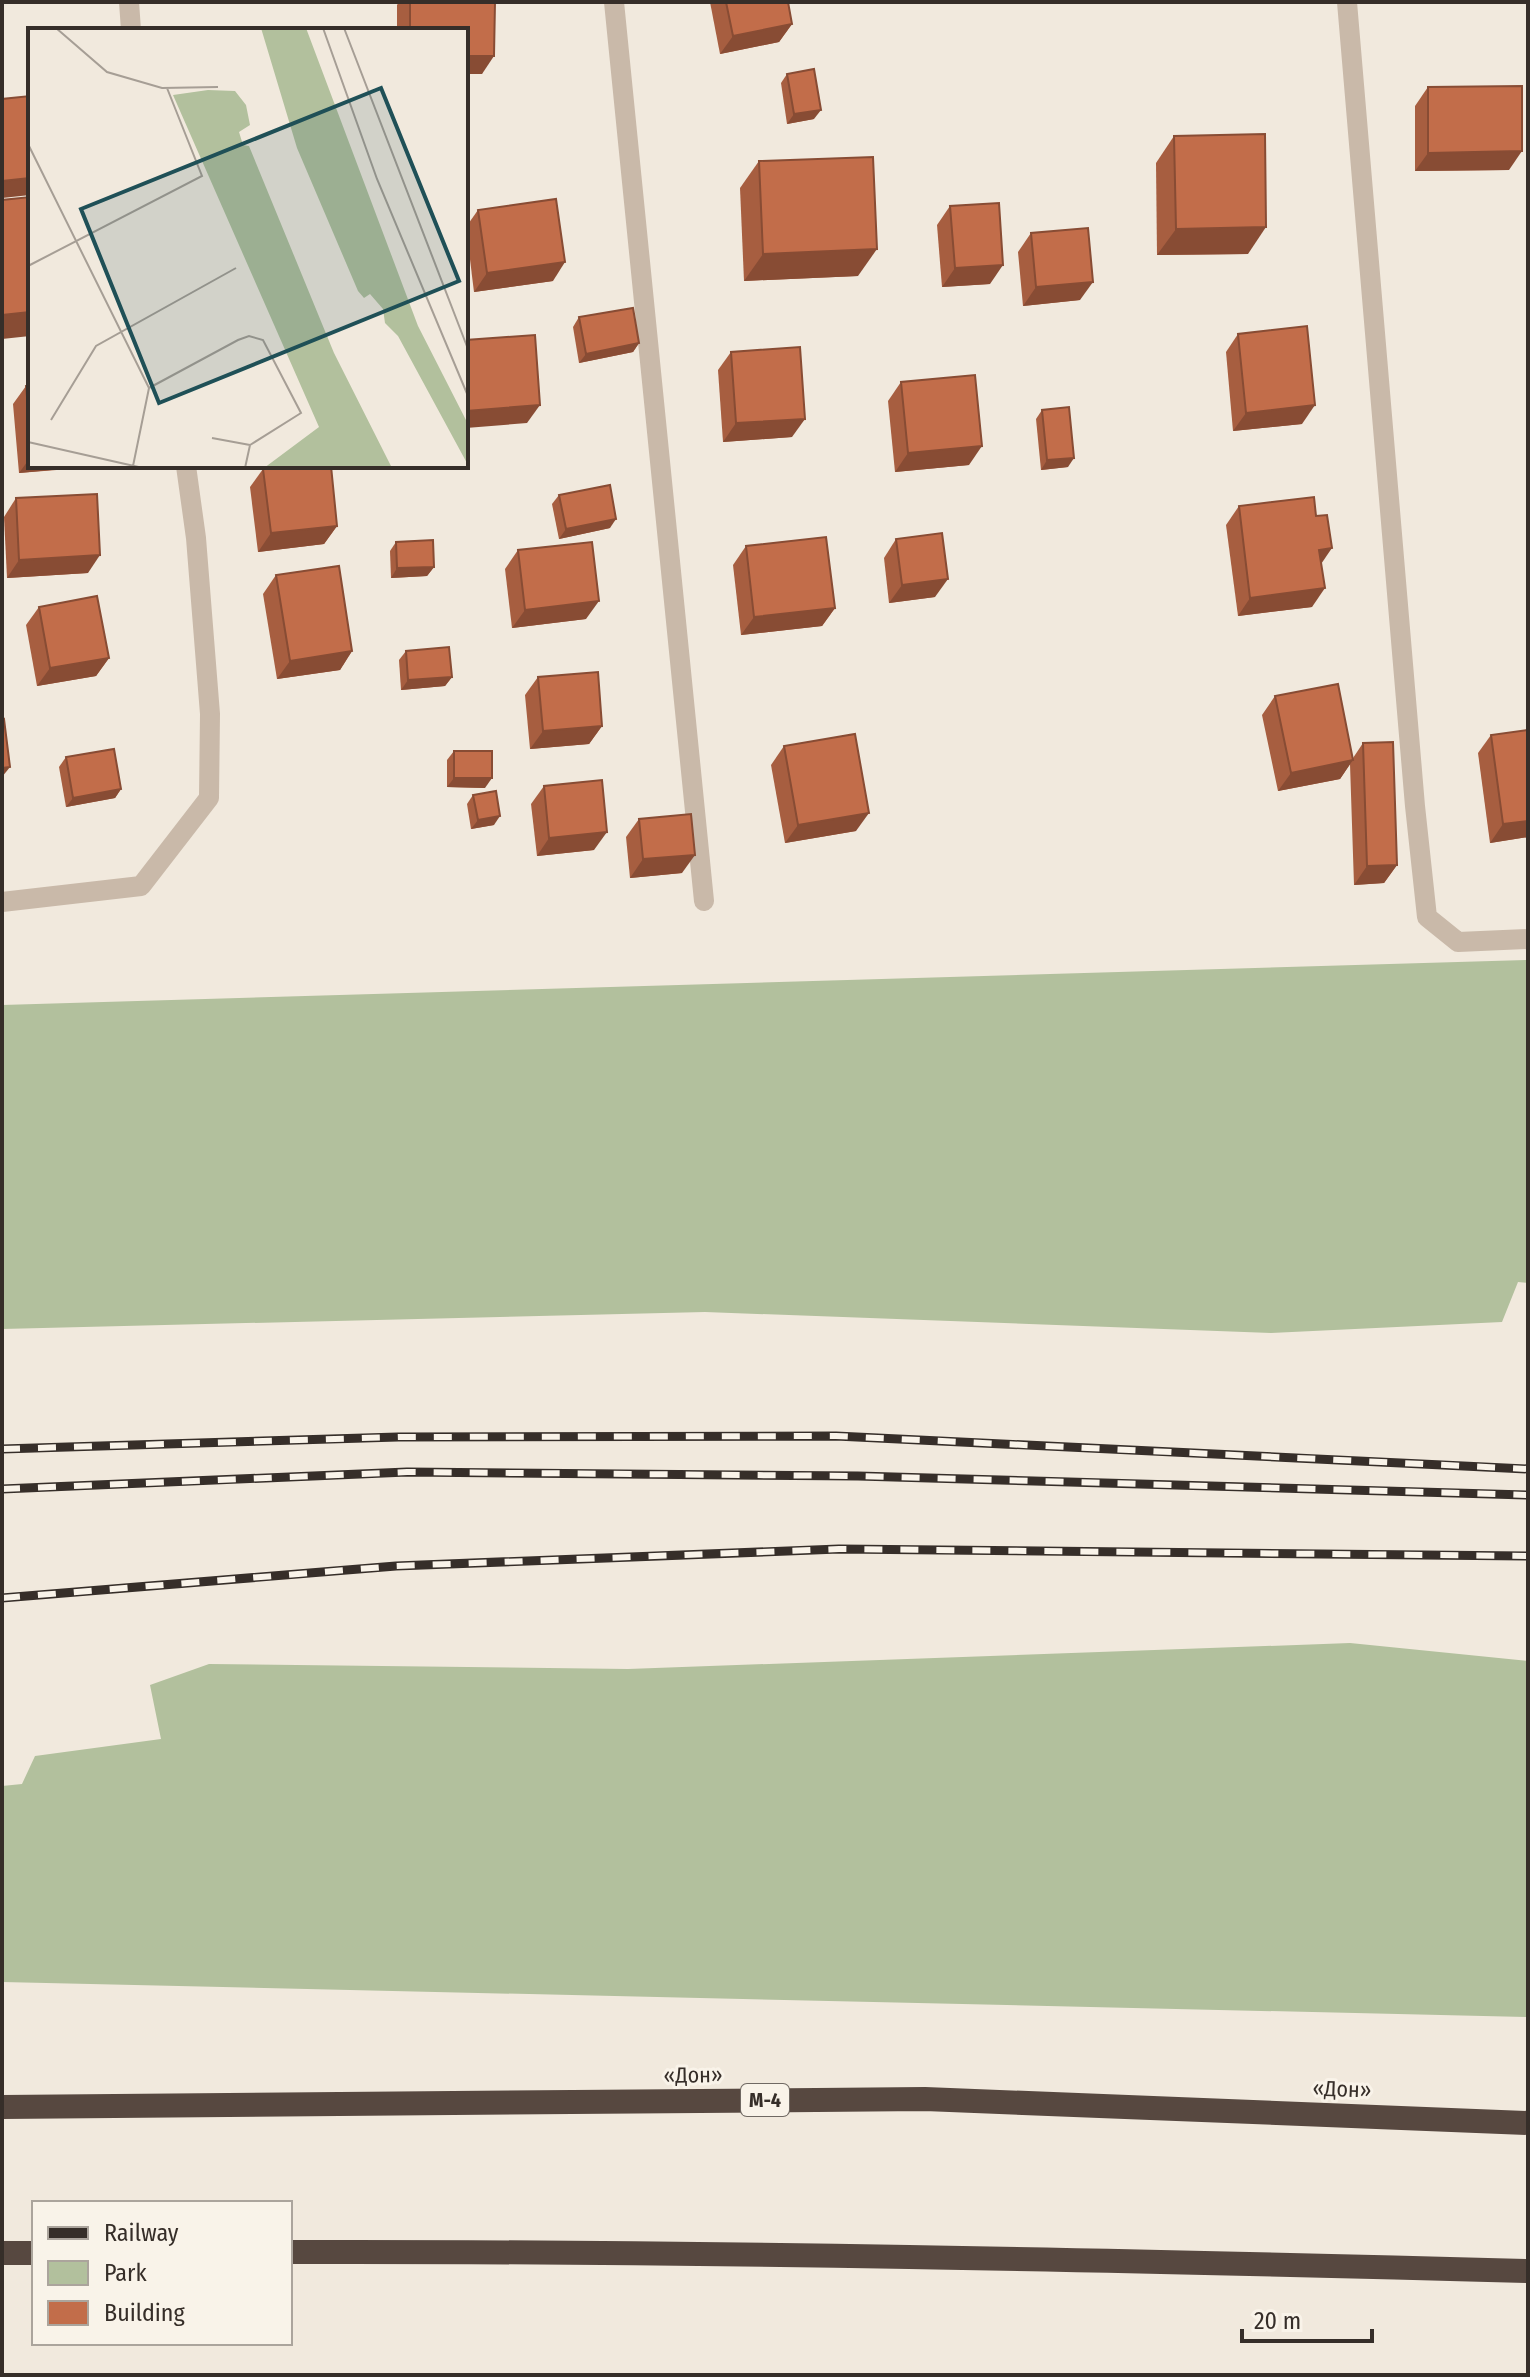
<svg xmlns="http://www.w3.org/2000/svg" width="1530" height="2377" font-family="'Fira Sans Condensed',sans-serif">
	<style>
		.green { fill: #b2c09d }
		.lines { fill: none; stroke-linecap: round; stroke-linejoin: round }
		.lane { stroke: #c9b9a9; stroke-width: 20 }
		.highway { stroke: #574840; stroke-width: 24 }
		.rail-casing { stroke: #362e29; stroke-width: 9 }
		.rail { stroke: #f9f3e9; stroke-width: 6; stroke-dasharray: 18; stroke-linecap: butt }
		.wall { fill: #a75e40 }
		.shaded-wall { fill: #884c34 }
		.building { fill: #c26d4a; stroke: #884c34; stroke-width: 2 }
		.labels { text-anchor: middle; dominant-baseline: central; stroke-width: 6; stroke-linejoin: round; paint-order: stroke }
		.shield { fill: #f9f3e9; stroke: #706963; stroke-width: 2 }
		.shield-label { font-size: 20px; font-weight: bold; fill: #362e29 }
		.street-label { font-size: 22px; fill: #362e29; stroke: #f9f3e9 }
		.inset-road { fill: none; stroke: #a69e95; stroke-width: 2 }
		.view { fill: #1f5057; fill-opacity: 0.15; stroke: #1f5057; stroke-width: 4 }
		.inset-edge { fill: none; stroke: #362e29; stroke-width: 4 }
	</style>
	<rect width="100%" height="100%" fill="#f1e9dd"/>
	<g class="green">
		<polygon points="1528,960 1528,1283 1518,1282 1502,1322 1271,1333 705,1312 2,1329 2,1005"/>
		<polygon points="1350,1643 1528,1661 1528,2017 2,1982 2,1786 22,1784 35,1756 161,1739 150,1685 209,1664 628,1669"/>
	</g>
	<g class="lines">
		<g class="lane">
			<polyline points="129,2 131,30"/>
			<polyline points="614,2 704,901"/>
			<polyline points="1347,2 1415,806 1427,917 1458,942 1528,939"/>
			<polyline points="2,902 141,886 209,798 210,714 196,538 186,466"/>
		</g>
		<g class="highway">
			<polyline points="2,2107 925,2099 1528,2123"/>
			<path d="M290,2252c413,-1 825,8 1238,19"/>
			<polyline points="2,2253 34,2253"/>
		</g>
		<defs>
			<g id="rail">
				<polyline points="2,1449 398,1437 836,1436 1528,1469"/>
				<polyline points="2,1489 407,1472 858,1476 1528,1495"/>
				<polyline points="2,1598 396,1566 839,1549 1528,1556"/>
			</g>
		</defs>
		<use href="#rail" class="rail-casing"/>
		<use href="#rail" class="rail"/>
	</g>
	<g class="wall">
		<polygon points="399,2 495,2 482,74 466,74 466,30 397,30 397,5"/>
		<polygon points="710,2 788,2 792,24 779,42 720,54"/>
		<polygon points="787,74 814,119 787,124 781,83"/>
		<polygon points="1428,87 1509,170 1415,171 1415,106"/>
		<polygon points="1174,136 1248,254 1157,255 1156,163"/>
		<polygon points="759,161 858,276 744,281 740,188"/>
		<polygon points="950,206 990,284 942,287 937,225"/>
		<polygon points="478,210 553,281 474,292 466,227"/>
		<polygon points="1031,233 1080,300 1023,306 1018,252"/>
		<polygon points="579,317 639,343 633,352 579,363 573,327"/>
		<polygon points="1238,334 1302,424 1233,431 1226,352"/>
		<polygon points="731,352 792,437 723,442 718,370"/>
		<polygon points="901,382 969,465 895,472 888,401"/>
		<polygon points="30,385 30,466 94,467 19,473 13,404 26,386"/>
		<polygon points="1042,410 1068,467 1041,470 1036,419"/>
		<polygon points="263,469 337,526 324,544 258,552 250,487"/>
		<polygon points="559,495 610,528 559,539 552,504"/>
		<polygon points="16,498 88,573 7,578 4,517"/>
		<polygon points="1239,506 1321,563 1312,607 1238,616 1226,525"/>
		<polygon points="896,539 935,597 889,603 884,558"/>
		<polygon points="396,542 434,567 427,576 391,578 390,551"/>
		<polygon points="746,546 835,608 822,626 741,635 733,565"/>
		<polygon points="518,550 586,619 512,628 505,569"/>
		<polygon points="276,575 352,651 340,670 277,679 263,594"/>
		<polygon points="39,607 109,658 96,676 37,686 26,625"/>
		<polygon points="406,651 452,677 445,686 401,690 399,660"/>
		<polygon points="538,677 602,726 589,744 530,749 525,695"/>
		<polygon points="1275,696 1353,758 1363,743 1397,865 1384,883 1354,885 1350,764 1340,779 1278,791 1262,715"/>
		<polygon points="1491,735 1528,837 1490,843 1478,753"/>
		<polygon points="784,746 856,831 785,843 771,765"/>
		<polygon points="454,751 485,788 447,787 447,760"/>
		<polygon points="66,757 121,789 115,798 66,807 59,767"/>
		<polygon points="544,786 594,850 537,856 531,804"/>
		<polygon points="473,795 494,825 471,829 467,804"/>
		<polygon points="639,819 682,873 630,878 626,837"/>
	</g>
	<g class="shaded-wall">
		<polygon points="792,24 779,42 720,54 733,36"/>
		<polygon points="466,56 494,56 482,74 466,74"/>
		<polygon points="821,110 814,119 787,124 794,114"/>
		<polygon points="1522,151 1509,170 1415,171 1428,153"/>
		<polygon points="30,178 30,195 2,198 2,181"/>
		<polygon points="1266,227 1248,254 1157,255 1176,229"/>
		<polygon points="877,249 858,276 744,281 763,254"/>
		<polygon points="565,262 553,281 474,292 487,273"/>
		<polygon points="1003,265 990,284 942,287 955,268"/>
		<polygon points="1093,282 1080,300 1023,306 1036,287"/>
		<polygon points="30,312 30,336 2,339 2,315"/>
		<polygon points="639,343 633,352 579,363 586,354"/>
		<polygon points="540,405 527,423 466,428 466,411"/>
		<polygon points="1315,405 1302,424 1233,431 1246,413"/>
		<polygon points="805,419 792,437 723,442 736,423"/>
		<polygon points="982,446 969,465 895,472 908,453"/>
		<polygon points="30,458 30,466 95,466 19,473"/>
		<polygon points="1074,458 1068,467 1041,470 1047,460"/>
		<polygon points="616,519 610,528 559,539 566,529"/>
		<polygon points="337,526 324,544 258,552 271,533"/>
		<polygon points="1332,548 1319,567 1319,550"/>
		<polygon points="100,555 88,573 7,578 19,560"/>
		<polygon points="434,567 427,576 391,578 397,568"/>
		<polygon points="948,579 935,597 889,603 902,585"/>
		<polygon points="1325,588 1312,607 1238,616 1250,598"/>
		<polygon points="599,601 586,619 512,628 525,610"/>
		<polygon points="835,608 822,626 741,635 754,617"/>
		<polygon points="352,651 340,670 277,679 290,661"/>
		<polygon points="109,658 96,676 37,686 50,668"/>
		<polygon points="452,677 445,686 401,690 408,680"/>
		<polygon points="602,726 589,744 530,749 543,731"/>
		<polygon points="1353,760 1340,779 1278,791 1291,773"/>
		<polygon points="10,767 2,777 2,768"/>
		<polygon points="454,778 492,778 485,788 447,787"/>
		<polygon points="121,789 115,798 66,807 73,798"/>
		<polygon points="869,813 856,831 785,843 798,825"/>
		<polygon points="500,816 494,825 471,829 478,820"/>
		<polygon points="1528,821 1528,837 1490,843 1503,824"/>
		<polygon points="607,832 594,850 537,856 549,838"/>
		<polygon points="695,855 682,873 630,878 643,859"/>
		<polygon points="1397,865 1384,883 1354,885 1367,866"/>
	</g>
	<g class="building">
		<polygon points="410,2 495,2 494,56 466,56 466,30 410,30"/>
		<polygon points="726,2 788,2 792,24 733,36"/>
		<polygon points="814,69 821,110 794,114 787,74"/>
		<polygon points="1522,86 1522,151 1428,153 1428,87"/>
		<polygon points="30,96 30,178 2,181 2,99"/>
		<polygon points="1265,134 1266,227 1176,229 1174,136"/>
		<polygon points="873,157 877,249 763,254 759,161"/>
		<polygon points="30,197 30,312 2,315 2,200"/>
		<polygon points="556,199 565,262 487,273 478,210"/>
		<polygon points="999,203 1003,265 955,268 950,206"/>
		<polygon points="1088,228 1093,282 1036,287 1031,233"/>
		<polygon points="633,308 639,343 586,354 579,317"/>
		<polygon points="1307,326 1315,405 1246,413 1238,334"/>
		<polygon points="535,335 540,405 466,411 466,340"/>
		<polygon points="800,347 805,419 736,423 731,352"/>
		<polygon points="975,375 982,446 908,453 901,382"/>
		<polygon points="30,385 30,429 26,386"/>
		<polygon points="1069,407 1074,458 1047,460 1042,410"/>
		<polygon points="291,466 331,466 337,526 271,533 263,469"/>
		<polygon points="610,485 616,519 566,529 559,495"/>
		<polygon points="97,494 100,555 19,560 16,498"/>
		<polygon points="1314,497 1316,516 1327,515 1332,548 1319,550 1325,588 1250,598 1239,506"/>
		<polygon points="942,533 948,579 902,585 896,539"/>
		<polygon points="826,537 835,608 754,617 746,546"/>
		<polygon points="433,540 434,567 397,568 396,542"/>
		<polygon points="592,542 599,601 525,610 518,550"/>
		<polygon points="339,566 352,651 290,661 276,575"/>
		<polygon points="97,596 109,658 50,668 39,607"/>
		<polygon points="449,647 452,677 408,680 406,651"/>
		<polygon points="598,672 602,726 543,731 538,677"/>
		<polygon points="1338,684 1353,760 1291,773 1275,696"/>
		<polygon points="4,719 10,767 2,768 2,720"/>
		<polygon points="1528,730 1528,821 1503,824 1491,735"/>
		<polygon points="855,734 869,813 798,825 784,746"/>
		<polygon points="1393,742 1397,865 1367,866 1363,743"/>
		<polygon points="114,749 121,789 73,798 66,757"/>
		<rect x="454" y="751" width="38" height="27"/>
		<polygon points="602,780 607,832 549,838 544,786"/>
		<polygon points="496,791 500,816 478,820 473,795"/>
		<polygon points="691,814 695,855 643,859 639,819"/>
	</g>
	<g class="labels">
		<rect class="shield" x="741" y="2084" width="48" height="32" rx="6"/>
		<g class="shield-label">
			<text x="765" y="2100">М-4</text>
		</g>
		<g class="street-label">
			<text transform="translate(693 2075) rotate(-1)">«Дон»</text>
			<text transform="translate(1342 2089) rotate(2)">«Дон»</text>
		</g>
	</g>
	<g transform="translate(28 28)">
		<rect width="440" height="440" fill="#f1e9dd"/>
		<path d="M233,0h45l112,298 50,98v41l-70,-129 -13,-13 -2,-14 -13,-15 -6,4 -6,-7 -61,-143zM180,62l27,1 11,14 4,20 -11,7 4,13 6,1 85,207 58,115h-128l55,-41 -146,-332z" fill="#b2c09d"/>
		<path class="inset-road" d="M28,0l51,44 55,16 56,-1M295,0l54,151 91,217M316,0l124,321M0,116l121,244M0,238l174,-90 -35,-88M121,360l89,-48 11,-4 14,4 38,73 -51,32 -5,23M23,392l45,-74 140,-78M184,410l38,7M0,414l115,26M105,438l16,-78"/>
		<path class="view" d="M353,60l78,193 -300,122 -78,-194z"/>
		<rect width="440" height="440" class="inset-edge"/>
	</g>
	<rect width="1530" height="2377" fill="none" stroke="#362e29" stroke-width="8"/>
	<rect x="32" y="2201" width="260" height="144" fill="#f9f3e9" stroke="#aba49c" stroke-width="2"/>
	<rect x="48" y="2227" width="40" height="12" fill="#362e29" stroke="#aba49c" stroke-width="2"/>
	<text x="104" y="2241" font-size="24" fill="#362e29">Railway</text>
	<rect x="48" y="2261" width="40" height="24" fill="#b2c09d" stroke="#aba49c" stroke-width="2"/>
	<text x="104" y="2281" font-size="24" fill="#362e29">Park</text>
	<rect x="48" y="2301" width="40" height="24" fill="#c26d4a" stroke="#aba49c" stroke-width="2"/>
	<text x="104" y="2321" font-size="24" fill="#362e29">Building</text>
	<path d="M1242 2329v12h130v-12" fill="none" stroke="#362e29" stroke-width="4"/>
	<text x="1254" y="2329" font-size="24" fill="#362e29" stroke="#f9f3e9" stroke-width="6" paint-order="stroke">20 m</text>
</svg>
